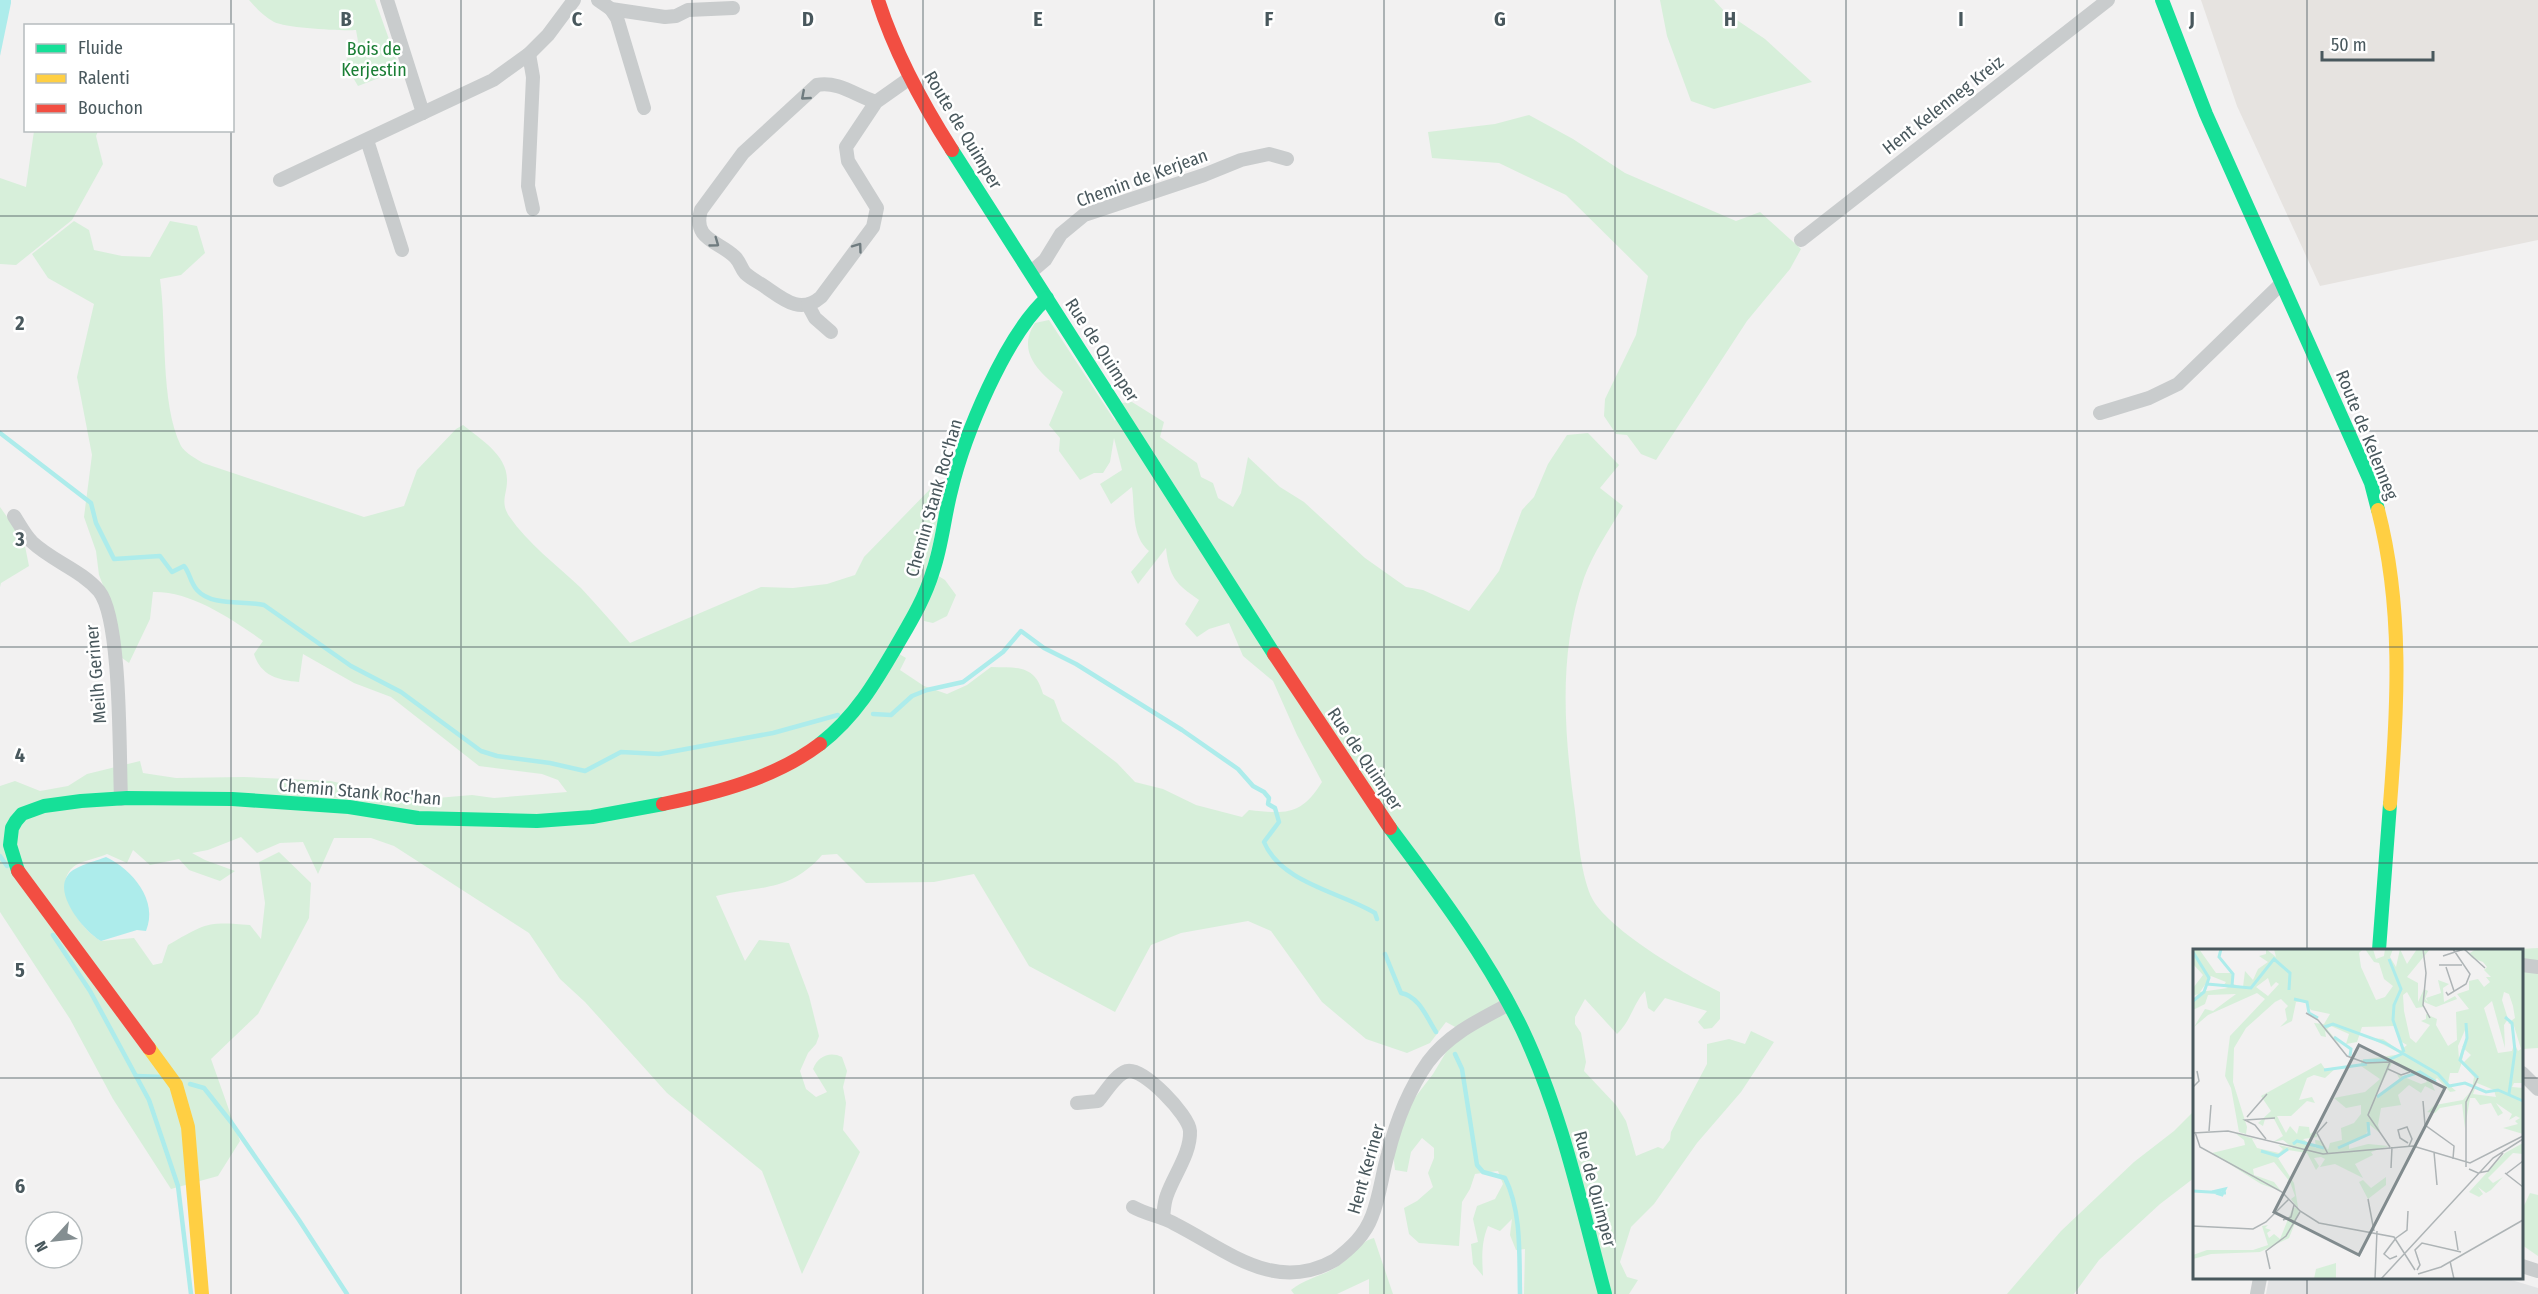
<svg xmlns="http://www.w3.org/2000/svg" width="2538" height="1294" font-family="'Fira Sans Condensed',sans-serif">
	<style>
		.commercial { fill: #e6e3e0 }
		.airport { fill: #e2e3e4 }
		.green { fill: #d7efda }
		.water { fill: #adeceb }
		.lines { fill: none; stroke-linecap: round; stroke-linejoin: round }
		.stream { stroke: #adeceb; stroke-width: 4.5 }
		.street { stroke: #c9cccd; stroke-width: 14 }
		.fast { stroke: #16e098; stroke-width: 14 }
		.slow { stroke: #ffcf43; stroke-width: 14 }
		.jam { stroke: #f24e42; stroke-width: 14 }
		.oneway { stroke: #6f7b7f }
		.grid { fill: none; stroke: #49585d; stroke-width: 1.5; stroke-opacity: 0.55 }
		.labels { text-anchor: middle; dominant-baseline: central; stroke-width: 5; stroke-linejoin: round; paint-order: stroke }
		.park-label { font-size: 18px; fill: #1a7e35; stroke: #fff }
		.street-label { font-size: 18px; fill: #49585d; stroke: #fff }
		.inset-river { fill: none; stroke: #adeceb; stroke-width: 3 }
		.inset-road { fill: none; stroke: #aeb4b6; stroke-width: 1.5 }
		.view { fill: #818b8e; fill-opacity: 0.15; stroke: #818b8e; stroke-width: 3 }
		.inset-edge { fill: none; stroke: #49585d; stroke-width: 3 }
		.grid-label { font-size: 20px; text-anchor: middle; font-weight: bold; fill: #49585d; stroke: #fff; stroke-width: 5; stroke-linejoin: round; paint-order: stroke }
	</style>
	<rect width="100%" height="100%" fill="#f2f1f1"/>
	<polygon class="commercial" points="2201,0 2538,0 2538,240 2320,286 2237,106"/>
	<polygon class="airport" points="2269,1278 2505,1278 2538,1288 2538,1294 2266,1294"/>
	<g class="green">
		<path d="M249,0h126l25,70 -42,16 -13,-22 4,-11 10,-6 -3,-17c-15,1 -70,-2 -82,-8 -10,-5 -18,-14 -25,-22z"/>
		<polygon points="1660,0 1714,0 1725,12 1765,39 1812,82 1714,109 1691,101 1667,36"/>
		<polygon points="1529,115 1573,139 1625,173 1736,221 1760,212 1801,249 1790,269 1747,321 1656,460 1641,454 1627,435 1616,434 1604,416 1605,399 1636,335 1648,276 1566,195 1499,163 1432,158 1428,132 1495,124"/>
		<polygon points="34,131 98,131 96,136 103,164 72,220 16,265 0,264 0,178 26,187"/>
		<path d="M74,221l15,9 5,20 28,6 28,1 20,-36 27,5 8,27 -24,22 -21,4c7,50 0,124 21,167 4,7 16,13 22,17l161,54 40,-11 13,-36 39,-41 7,-4c17,14 45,30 44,56 0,13 -7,21 2,35 19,28 48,49 72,72 17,18 33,37 49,55l131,-56 32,1 34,-4 28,-9 9,-18 74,-76 8,6 -19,82 18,11 11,15 -9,21 -14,7 -9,-2 -1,-15 -29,45 12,7 -6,12 24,16 23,8 20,-9 24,-18c26,1 44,-3 52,27l11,6 8,21 55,42 18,19 28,7 33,16 46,12 7,-7c36,4 52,6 73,-28l-25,-47 -24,-54 -30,-25 -14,-33 -20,6 -12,8 -12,-13 14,-24c-23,-16 -30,-23 -33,-52l-28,36 -7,-12 18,-21c-18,-15 -14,-43 -17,-64l-21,17 -11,-20 22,-14 -8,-32 -4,24 -7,11h-9l-14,7 -21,-29 1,-13 -11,-13 14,-33c-21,-18 -48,-38 -28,-69l14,-3 66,101 6,-18 11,-1 32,20 -4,15 37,26 4,14 12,6 5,15 15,9 8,-14 7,-36 32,30 24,15 61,56 41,29 17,3 46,21 30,-40 23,-61 12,-13 14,-33 19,-29 21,-2 31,32 -19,23 23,18c-13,23 -30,47 -39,72 -26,75 -20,155 -9,233 3,25 6,67 18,89 18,31 93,75 127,92v27l-8,9 -8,1 -6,-7 9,-11 -42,-13 -11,14 -6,-4 -3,-17c-12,13 -14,30 -28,43l-32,-35 -10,18v7l6,9 5,29 -2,9 32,34 10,16 10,35 22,-9 5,2 7,-9 1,-8 36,-68v-20l22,-5 16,5 6,-13 23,11 -33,50 -44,51 -43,61 -23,23 -11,35 7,15 11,3 -9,14h-105l1,-45 -9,1 -6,-15 2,-16 -12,12 -12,-5c-7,17 -6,32 -5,50l-10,-12 -2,-20 7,-2 -5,-23 4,-13 18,-7 8,-15 -5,-13 -23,3 -5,15 -8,13 -3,44 -40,-3 -10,-9 -5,-26 13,-7 16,-14 -5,-14 6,-15v-10l-12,-10 -11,14 -4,20 -12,-2 -2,-18 14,-44 26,-34 15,-25 9,-21 -11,-6 -16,21 -23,10 -41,-14 -44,-37 -51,-71 -23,-10 -67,12 -30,12 -36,67 -86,-46 -55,-92 -40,8 -68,1 -29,-29 -15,1c-33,38 -62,30 -106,41l29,65 14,-21 30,3 20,53 10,40 -3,8 -8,9 -8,18 6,18 10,8 11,-5 -14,-23c5,-13 17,-18 29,-12l5,14 -4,16 3,16 -3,27 17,22 -58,122 -40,-103 -95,-78 -82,-91 -25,-23 -31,-46 -135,-87 -23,-8h-37l-16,36 -15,-32 -23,1 -23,10 -16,-16 -33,13 -16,3 13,7 30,11 -15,10 -31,-11 -10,-11 -29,6 -17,-15 -6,13 -20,-9c-9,4 -22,6 -31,11 -28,19 4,64 25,76l33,-3 19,27 9,-2 6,-18c37,-21 38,-24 82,-20l11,14 4,-36 -6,-41 20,-10 32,31 -2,35 -51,96 -47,45 29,82 -22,35 -47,13 -58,-90 -43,-80 -70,-107v-126l15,-5 25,10 28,-5 19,-12 53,-13 3,12 33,5 68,-1 87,4 21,5 54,5 12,7 15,3 4,-3 35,-3 22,3 73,-6 -9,-12 -16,-6 -63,-8 -88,-69 -37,-14 -51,-29 -4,28c-21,-2 -38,-6 -45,-28l9,-13c-30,-21 -71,-50 -110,-49l-3,27 -21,44 -11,-8 -8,-52 -11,-28 -3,-24 -12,-34 8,-62 -15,-78 17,-73 -46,-26 -16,-24z"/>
		<polygon points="0,507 24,541 29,566 1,583 0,587"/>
		<polygon points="2538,948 2538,1048 2522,1049 2522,950 2519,949"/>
		<polygon points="2194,1111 2194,1178 2160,1204 2099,1260 2074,1294 2007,1294 2061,1231 2134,1162 2174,1131"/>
		<polygon points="2530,1193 2538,1195 2538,1256 2522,1245 2522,1210"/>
		<path d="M1374,1238l19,56h-24v-15l-32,15h-43l-3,-4c16,-13 34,-14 50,-26 11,-8 19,-23 33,-26z"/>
	</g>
	<g class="water">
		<polygon points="0,0 11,0 11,3 0,56"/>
		<path d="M106,857c26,12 53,44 40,74l-9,-1 -36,11c-16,-9 -48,-47 -33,-66 6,-9 28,-14 38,-18z"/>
	</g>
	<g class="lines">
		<g class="stream">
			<path d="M0,433l91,70 5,20 18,36 46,-3 12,16 12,-6c6,7 6,16 13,24 15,17 47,10 67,15l87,61 50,26 80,59 16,5 53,7 35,8 36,-19 38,2 114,-21 65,-18"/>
			<path d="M873,714l18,1 21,-19 15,-6 36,-8 40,-30 18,-21 23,17 32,16 106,66 56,39 15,17 11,6 5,6 -1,6 7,4 4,14 -15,20c17,41 76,50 111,71l2,6"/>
			<polyline points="0,856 7,866"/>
			<polyline points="53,935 90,991 149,1100 178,1186 191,1294"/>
			<path d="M1385,954l16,39c18,3 26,25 35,39"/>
			<path d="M1455,1054l7,15 15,96 6,7 22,6c17,34 14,78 15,116"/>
			<polyline points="136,1076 164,1077"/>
			<polyline points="190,1084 204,1088 231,1122 299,1220 347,1294"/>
		</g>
		<g class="street">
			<polyline points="387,0 423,113"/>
			<polyline points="598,0 611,9 665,17 676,16 688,10 733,8"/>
			<polyline points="611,9 617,18 644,108"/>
			<polyline points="529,54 533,77 528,186 533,209"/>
			<path d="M876,102c-20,-6 -37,-21 -59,-17l-74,68 -42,57c-9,30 18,31 34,47 5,5 6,11 10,16 5,5 13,9 19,13 19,13 36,29 57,11l52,-70 4,-19 -29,-47 -2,-14 30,-45 34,-24"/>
			<polyline points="367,140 402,250"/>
			<polyline points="280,180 493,80 529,54 548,35 574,0"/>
			<polyline points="1801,240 2108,0"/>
			<polyline points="1031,272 1045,260 1061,234 1084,215 1204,175 1241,160 1269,154 1287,159"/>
			<polyline points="808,305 815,318 831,332"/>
			<polyline points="2100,413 2149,398 2178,384 2282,283"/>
			<path d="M14,516c6,9 11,19 18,26 20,19 49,28 67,49 23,29 20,166 22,208"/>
			<polyline points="2522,965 2538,967"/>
			<polyline points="2522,1073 2538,1089"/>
			<path d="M1077,1103l21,-2c8,-9 17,-26 29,-30 16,-4 62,44 63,60 1,22 -16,44 -23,64 -3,7 -3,15 -4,23"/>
			<path d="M1133,1207c14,8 29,9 42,17 53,27 100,70 160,36 16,-12 30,-25 37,-44 8,-20 10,-42 16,-62 8,-32 21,-65 40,-92 21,-28 51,-42 81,-58"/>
			<polyline points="2522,1266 2538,1271"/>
			<polyline points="2257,1294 2260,1278"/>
		</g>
		<g class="fast">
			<polyline points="2162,0 2206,114 2371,483 2378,510"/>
			<polyline points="952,150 1274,654"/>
			<path d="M820,744c35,-27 55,-61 77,-99 14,-24 28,-47 36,-74 9,-26 11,-53 18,-80 13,-55 54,-155 96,-193"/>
			<path d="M1390,828c48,64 97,129 132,201 40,84 59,176 83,265"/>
			<polyline points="18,871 10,845 12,828 16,821 22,814 44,806 81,801 127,798 232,799 349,807 418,818 537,821 592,817 663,804"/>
			<polyline points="2379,950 2390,804"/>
		</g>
		<g class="slow">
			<path d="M2378,510c25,96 20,196 12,294"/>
			<polyline points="149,1048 176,1085 188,1127 202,1294"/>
		</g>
		<g class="jam">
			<path d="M878,0c17,53 44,103 74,150"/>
			<polyline points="1274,654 1390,828"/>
			<path d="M663,804c54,-11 112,-26 157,-60"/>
			<polyline points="18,871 149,1048"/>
		</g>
	</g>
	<defs><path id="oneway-chevron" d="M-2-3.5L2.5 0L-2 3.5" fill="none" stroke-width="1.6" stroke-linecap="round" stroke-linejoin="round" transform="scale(1.5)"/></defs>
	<g class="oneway">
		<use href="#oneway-chevron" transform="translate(805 96) rotate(139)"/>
		<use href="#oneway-chevron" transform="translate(715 243) rotate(36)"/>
		<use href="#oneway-chevron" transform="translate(858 247) rotate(-54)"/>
	</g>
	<path class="grid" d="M231,0v26M461,0v1294M692,0v1294M923,0v1294M1154,0v1294M1384,0v1294M1615,0v1294M1846,0v1294M2077,0v1294M2307,0v950M231,130v1164M0,216h2538M0,431h2538M0,647h2538M0,863h2538M0,1078h2194M2522,1078h16M2307,1278v16"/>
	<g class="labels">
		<g class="park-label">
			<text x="374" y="49">Bois de<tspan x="374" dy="21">Kerjestin</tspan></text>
		</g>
		<g class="street-label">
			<text transform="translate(1943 105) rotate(-38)">Hent Kelenneg Kreiz</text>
			<text transform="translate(963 130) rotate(59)">Route de Quimper</text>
			<text transform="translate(1142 178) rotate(-20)">Chemin de Kerjean</text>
			<text transform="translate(1102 350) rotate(57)">Rue de Quimper</text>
			<text transform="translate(2367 435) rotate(68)">Route de Kelenneg</text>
			<text transform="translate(934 498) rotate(-74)">Chemin Stank Roc'han</text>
			<text transform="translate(96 674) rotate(-95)">Meilh Geriner</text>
			<text transform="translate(1365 759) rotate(56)">Rue de Quimper</text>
			<text transform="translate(360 792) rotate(5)">Chemin Stank Roc'han</text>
			<text transform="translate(1366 1169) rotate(-74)">Hent Keriner</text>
			<text transform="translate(1595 1189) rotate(75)">Rue de Quimper</text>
		</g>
	</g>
	<g transform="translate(2193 949)">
		<rect width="330" height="330" fill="#f2f1f1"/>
		<path d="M0,0h6l17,24h16l1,11 10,3 2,-16 8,9 5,-11 10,-7 -9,-6 7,-2v-5l10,8 -2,-8h89l-4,4 2,14 15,33 9,-3 8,-11 -9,-7 -5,-16 -5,-1 -9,-13h8l3,10 8,-3 1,-7h8l-3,8 6,10 4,-18 7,15 10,-15h13l-23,28 11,6v19l6,-13 4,2 -3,8 3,3 -2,-4 15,-5 -3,-13 11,4 -6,4 1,14 11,-6 2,3 -21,8 -12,-5 -1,5 -7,1 -9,-16 -4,3 1,16 6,27 6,5 14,-18 -9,-4 5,-2v-5l11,5 -1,6 12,21 9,-6 -1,-28 13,-3 -12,-15 12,-4v-9l9,-2 6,8 6,-5 -4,-5h5l-7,-7 3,-3 -4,-5 -11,-4 -7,-8 5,3 6,-4h47v134h-9l-2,4 11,1v46l-20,-6 15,-4 -3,-3 5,-3 -4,-2 -7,4 3,-6 -16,-11 7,10 -5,3 -7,-13 -11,2 -5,-7h-5l-5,30 -3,-24 -22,4 -5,5 -8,-1 8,-7 28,-5 9,-10 2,-13 -12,-13 9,-9 -9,-8 5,-9 -2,-8 -7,16 1,13 3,-11 2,3 -3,14 -3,8h-8l-1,5 -1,6 8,7 -6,1 -13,-14 -5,6 3,7 -10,-5 -4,7 -12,-8 -11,10 3,10 -20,3 -3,17 3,9 -11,-9 -4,9 -17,9v6l19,-5 21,2 -18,6 2,3 -18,9 8,14 -28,-14 -15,3 5,-8 -4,-2 -7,1 5,8 -3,4 -9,-17 -19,-3 -10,8 16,25 5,30 -10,25 -29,14 -49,2 -18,5v-4l14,-5h46l15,-5 -6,-19 6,-1 -3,3 6,2 -4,3 2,5 5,-4 6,5 13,-32 5,2 -7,-10 4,-3 -5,-14 -16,-20 -21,7 1,6 20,7 7,9 -20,-7 -49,-31 33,-8 -1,-5 -9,-7 23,7 -6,-1 5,9 22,5 4,-4 -5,-4 15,3 -10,-8 -10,2 10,-6 -9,-17h-9l-2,7 -5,-3 13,-12 -10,-15 60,-33 4,6 12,-2 -12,11 -11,-3 -7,3 -8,22 13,-3 3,6 -8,-2 -16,15h-14l9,17 4,-7 7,8 2,-8 10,1 1,7 6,-4 1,7 -14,2 13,9 -1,-8 7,1 6,9 2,-7 12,-3 -1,-12 13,-5 7,-9v-9l-15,3 -12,-10 31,-6 15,-13 -19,-13v-6l41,-6 -32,-16 13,1 17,12 7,-6 -7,-4 -5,-15 -33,1 -5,15 -11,2 3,-10 -18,-8 -4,3 14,17 -16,-15 1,6 -5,-1 -7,-13 10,1 6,-10 -19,-4 -7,-9 -8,1 -4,19 -12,6 7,-7 -2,-11 3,-3 -7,-7 -6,3 -29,26 -12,20 -1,34 14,45 -1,7 -7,-2 -8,-44 -6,-12 5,-40 35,-37 -8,-6 -49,22 -14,12 11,-18 8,2 23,-17 -28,1 -3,9 -12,6v-11l5,-5 -5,2v-8l10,-13 -10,-11zM18,27l15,6 -3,4 5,2 -28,4zM75,29l3,9 5,-5 3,2 -11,12 -12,-9zM311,43l5,2 4,12 2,12 -7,5 6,3 7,23 -3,2 -2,-4 -1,4 -1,-7 -2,7 -14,2 -14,-45 8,-7 13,47 -1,-23 4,-6 -6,-19zM200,112l13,10 18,4 3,7 -6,2 -24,-10 3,6 -26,19zM284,134l17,7 2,7 -23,-3zM330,194v11l-10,-1 -25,25 5,5 10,-6 -12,13 -5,3 -8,-6 5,7 -4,3 -10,-5 36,-39zM193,228v8l-18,14 -9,-17 4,-2 8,8zM143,314v16h-22l2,-10z" fill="#d7efda" fill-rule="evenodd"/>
		<path class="inset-river" d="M28,0l-2,8 14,17 -1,12M0,3l16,26 -5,14 -11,9M196,10l12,30 -7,16 -1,15 11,32M14,35l44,4 23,-29 16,14 -1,17M101,50l13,3 2,11 9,5M312,68l7,6 3,28 -6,43M273,74l1,15 -7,22 18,18M131,78l9,-3 52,19 53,31 11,12 16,-3 21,9 12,-2 25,11M141,88l17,12 -1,7M170,112l25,-1 16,-7M131,121l43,-6M184,148l27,-20 16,-5 16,10M100,195l4,-3 27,7M145,199l31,-14 -1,-12M68,202l17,5 10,-7M0,242l33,2M19,243l13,-3 -3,6 -6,-2"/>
		<path class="inset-road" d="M230,0l3,24 -3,32 7,13M271,0l21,19M250,7l21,-7M246,16h23M253,18l8,24M253,43l2,3 18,-11 4,-10 -17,-25M113,64l12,7 29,36 19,7 24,-1 -22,53 22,32M195,120l13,6 9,-3M0,138l6,-6 -2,-10M230,152l2,24 29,21 -1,13M54,168l20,-23M134,173l-10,11 11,21M16,182l2,-26M2,183l5,15 82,45 18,19 19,12 75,14 21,33M0,184l35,-2 95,23 90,-8 57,17 53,-27M73,190l-11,-14 -10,-5 30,-2M215,194l-8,-5 -2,-8 9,-3 5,12 -3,7M241,203l3,33M273,218v-65l12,-24M198,219l1,-21M276,220l9,4 10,-2 15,-18M312,224l18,14M313,225l17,-13M175,250l6,32M90,271l8,-3 3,-12M0,277l60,3 13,-7 23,-23M262,282l3,19M203,289l11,-8 1,-19M203,289l-12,16 6,5 7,-3M257,312l4,18M77,320l-4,-18 20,-15 14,-24M224,321l3,-5 -5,-15 7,-7 39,9M225,325l23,-7 82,-47M182,330l2,-48M188,330l112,-121 30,-19"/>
		<path class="view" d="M166,96l86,43 -86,167 -85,-43z"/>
		<rect width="330" height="330" class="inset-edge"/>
	</g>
	<g class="grid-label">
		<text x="346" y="26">B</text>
		<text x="577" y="26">C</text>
		<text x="808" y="26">D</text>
		<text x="1038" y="26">E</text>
		<text x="1269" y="26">F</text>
		<text x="1500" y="26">G</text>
		<text x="1730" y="26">H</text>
		<text x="1961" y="26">I</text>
		<text x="2192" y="26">J</text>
		<text x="20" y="330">2</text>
		<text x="20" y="546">3</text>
		<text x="20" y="762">4</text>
		<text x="20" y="977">5</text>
		<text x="20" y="1193">6</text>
	</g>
	<rect x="24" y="24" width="210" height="108" fill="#ffffff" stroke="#b6bcbe" stroke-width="1.5"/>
	<rect x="36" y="44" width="30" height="9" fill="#16e098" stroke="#b6bcbe" stroke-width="1.5"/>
	<text x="78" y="54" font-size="18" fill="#49585d">Fluide</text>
	<rect x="36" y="74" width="30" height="9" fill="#ffcf43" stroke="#b6bcbe" stroke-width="1.5"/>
	<text x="78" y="84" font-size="18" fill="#49585d">Ralenti</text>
	<rect x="36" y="104" width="30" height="9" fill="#f24e42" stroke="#b6bcbe" stroke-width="1.5"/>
	<text x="78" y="114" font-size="18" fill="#49585d">Bouchon</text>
	<g transform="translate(54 1240) rotate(243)"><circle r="28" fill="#ffffff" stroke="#b6bcbe" stroke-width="1.5"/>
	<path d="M0-4.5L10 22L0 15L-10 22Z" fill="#848e91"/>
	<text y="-9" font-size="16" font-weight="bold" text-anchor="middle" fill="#49585d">N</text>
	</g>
	<path d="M2322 51v9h111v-9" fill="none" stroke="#49585d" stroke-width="3"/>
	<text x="2331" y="51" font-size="18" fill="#49585d" stroke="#ffffff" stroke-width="4.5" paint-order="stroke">50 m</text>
</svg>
